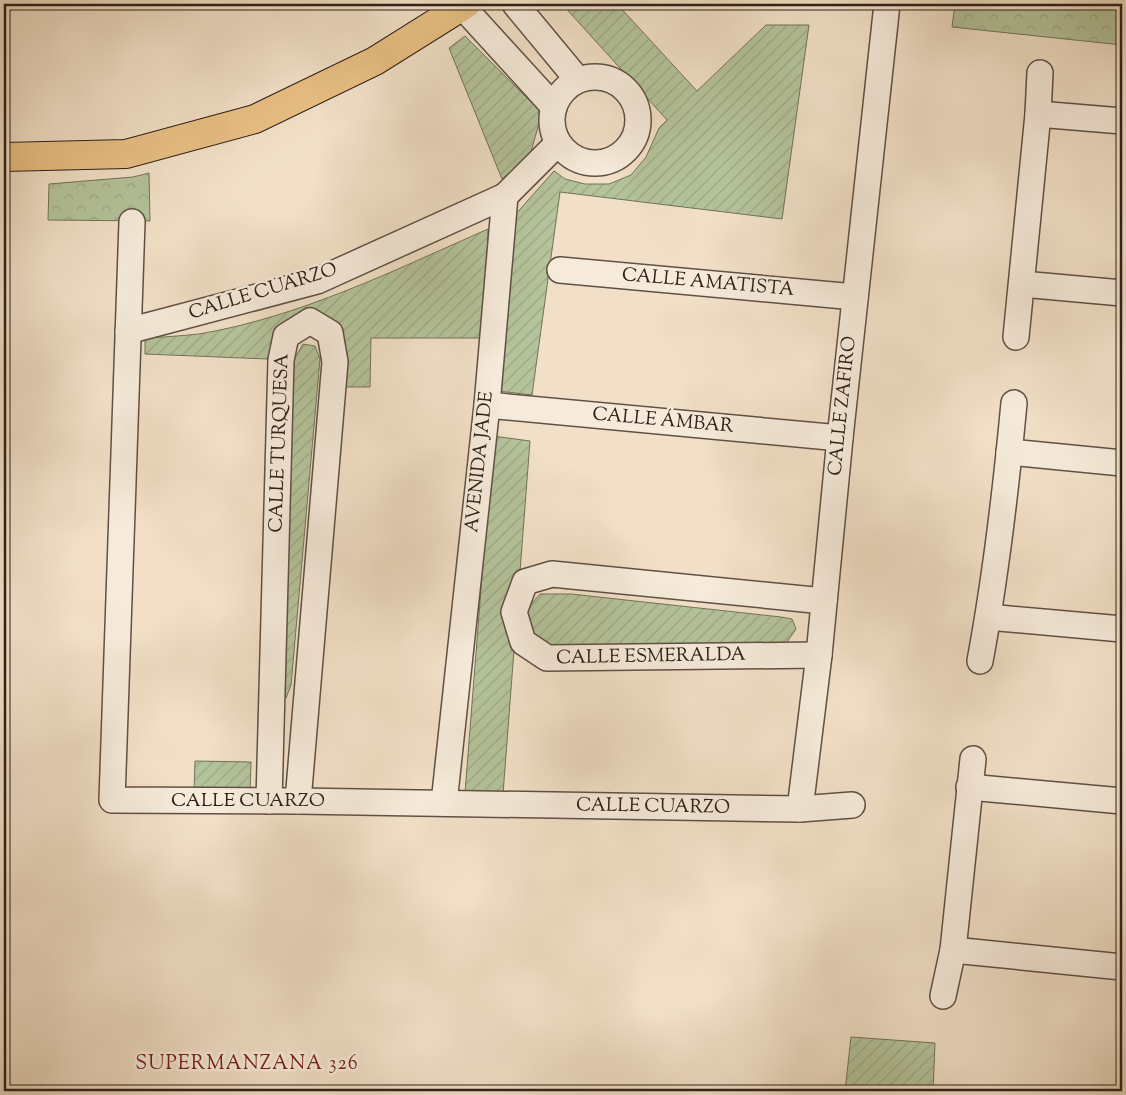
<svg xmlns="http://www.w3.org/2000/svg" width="1126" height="1095" font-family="'Sorts Mill Goudy',serif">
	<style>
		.forest { fill: url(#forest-crowns); stroke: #72725a }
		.garden { fill: url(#garden-furrows); stroke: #72725a }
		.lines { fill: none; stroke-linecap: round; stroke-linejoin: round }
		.minor-casing { stroke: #605045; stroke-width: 28 }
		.major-casing { stroke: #2f201a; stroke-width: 30 }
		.minor { stroke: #f6ebdb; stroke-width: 25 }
		.major { stroke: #e8c084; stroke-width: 28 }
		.labels { text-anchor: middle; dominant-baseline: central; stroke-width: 5; stroke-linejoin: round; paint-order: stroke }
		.street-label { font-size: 19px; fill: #2f201a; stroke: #f6ebdb }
		.neighbourhood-label { font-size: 20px; letter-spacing: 1px; fill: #7a1f14; stroke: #f6ebdb }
	</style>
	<defs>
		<pattern id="forest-crowns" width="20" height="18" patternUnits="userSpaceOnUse" patternTransform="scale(1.25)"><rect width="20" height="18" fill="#b4c39a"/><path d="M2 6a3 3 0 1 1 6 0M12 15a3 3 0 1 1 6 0" fill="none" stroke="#9ba784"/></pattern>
		<pattern id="garden-furrows" width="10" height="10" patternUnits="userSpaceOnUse" patternTransform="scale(1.25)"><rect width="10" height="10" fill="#b4c39a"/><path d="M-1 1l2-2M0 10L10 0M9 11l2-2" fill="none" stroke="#9ba784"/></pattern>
	</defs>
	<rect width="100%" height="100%" fill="#f1e0c7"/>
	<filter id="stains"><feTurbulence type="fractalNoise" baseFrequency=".004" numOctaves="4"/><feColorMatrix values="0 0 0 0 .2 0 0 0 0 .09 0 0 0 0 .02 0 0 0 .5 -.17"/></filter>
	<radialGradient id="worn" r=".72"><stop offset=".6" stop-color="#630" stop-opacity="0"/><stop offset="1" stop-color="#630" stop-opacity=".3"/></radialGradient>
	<g class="forest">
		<polygon points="955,4 1122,4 1122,45 952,27"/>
		<polygon points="149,173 150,221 48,220 49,184 133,177"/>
	</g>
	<g class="garden">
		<polygon points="562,4 617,4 697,91 766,25 809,25 782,219 560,192 532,395 498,391 514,216 554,171 565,179 585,184 609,184 631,175 646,157 659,128 667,120"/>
		<polygon points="465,36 542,113 530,155 502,179 449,48"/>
		<path d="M488,229l-3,109h-114l-1,49h-32l-23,-68 -37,12 -11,28 -122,-5v-16c18,-1 36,-2 54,-4 101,-17 196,-64 289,-105z"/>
		<polygon points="303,344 315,346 320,359 291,685 286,698 283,685 294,360"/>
		<polygon points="493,436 530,441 503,794 465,793"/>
		<path d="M540,594h31l210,23 11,2 4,10 -11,16 -225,3c-28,-6 -30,-11 -33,-39z"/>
		<polygon points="195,761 251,762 250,792 194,791"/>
		<polygon points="851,1037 935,1043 933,1091 845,1091"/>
	</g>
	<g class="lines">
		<defs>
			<g id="minor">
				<polyline points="515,4 578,80"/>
				<polyline points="462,6 554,107"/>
				<circle cx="595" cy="120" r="43"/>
				<polyline points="1038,114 1122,121"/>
				<polyline points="132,222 112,800 298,801 800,809 852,805"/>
				<polyline points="560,270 855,297"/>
				<polyline points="1022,284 1122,293"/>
				<polyline points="128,331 317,281 505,196"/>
				<polyline points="1016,337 1038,114 1040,73"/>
				<polyline points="487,405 840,438"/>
				<polyline points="1009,452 1122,463"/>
				<polyline points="988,617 1122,629"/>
				<polyline points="819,655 547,658 523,642 514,612 525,582 552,574 824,601"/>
				<path d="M980,661c16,-86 26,-172 34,-258"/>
				<polyline points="969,787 1122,801"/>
				<polyline points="269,801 281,360 286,336 310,321 330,333 335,362 298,801"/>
				<polyline points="444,803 487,405 505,196 558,143"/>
				<polyline points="800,809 819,655 840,438 887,4"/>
				<polyline points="953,950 1122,967"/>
				<polyline points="943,996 953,950 973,759"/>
			</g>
			<polyline id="major" points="4,157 126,154 255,119 375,61 466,4"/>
		</defs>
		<use href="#minor" class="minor-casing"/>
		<use href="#major" class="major-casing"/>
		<use href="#minor" class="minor"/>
		<use href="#major" class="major"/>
	</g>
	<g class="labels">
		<g class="street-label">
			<text transform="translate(708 283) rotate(5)">CALLE AMATISTA</text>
			<text transform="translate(263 292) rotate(-17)">CALLE CUARZO</text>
			<text transform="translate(843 406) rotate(-84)">CALLE ZAFIRO</text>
			<text transform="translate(663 421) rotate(5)">CALLE ÁMBAR</text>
			<text transform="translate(280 443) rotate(-88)">CALLE TURQUESA</text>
			<text transform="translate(480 462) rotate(-84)">AVENIDA JADE</text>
			<text transform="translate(651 657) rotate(-1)">CALLE ESMERALDA</text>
			<text x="248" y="801">CALLE CUARZO</text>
			<text transform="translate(653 807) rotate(1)">CALLE CUARZO</text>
		</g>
		<g class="neighbourhood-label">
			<text x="247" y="1064">SUPERMANZANA 326</text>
		</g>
	</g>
	<rect width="1126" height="1095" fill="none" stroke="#f1e0c7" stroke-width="20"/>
	<rect x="5" y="5" width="1116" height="1085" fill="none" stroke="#2f201a" stroke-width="2.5"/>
	<rect x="10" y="10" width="1106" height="1075" fill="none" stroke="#2f201a"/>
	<rect width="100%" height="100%" filter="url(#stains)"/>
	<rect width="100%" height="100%" fill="url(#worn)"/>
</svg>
